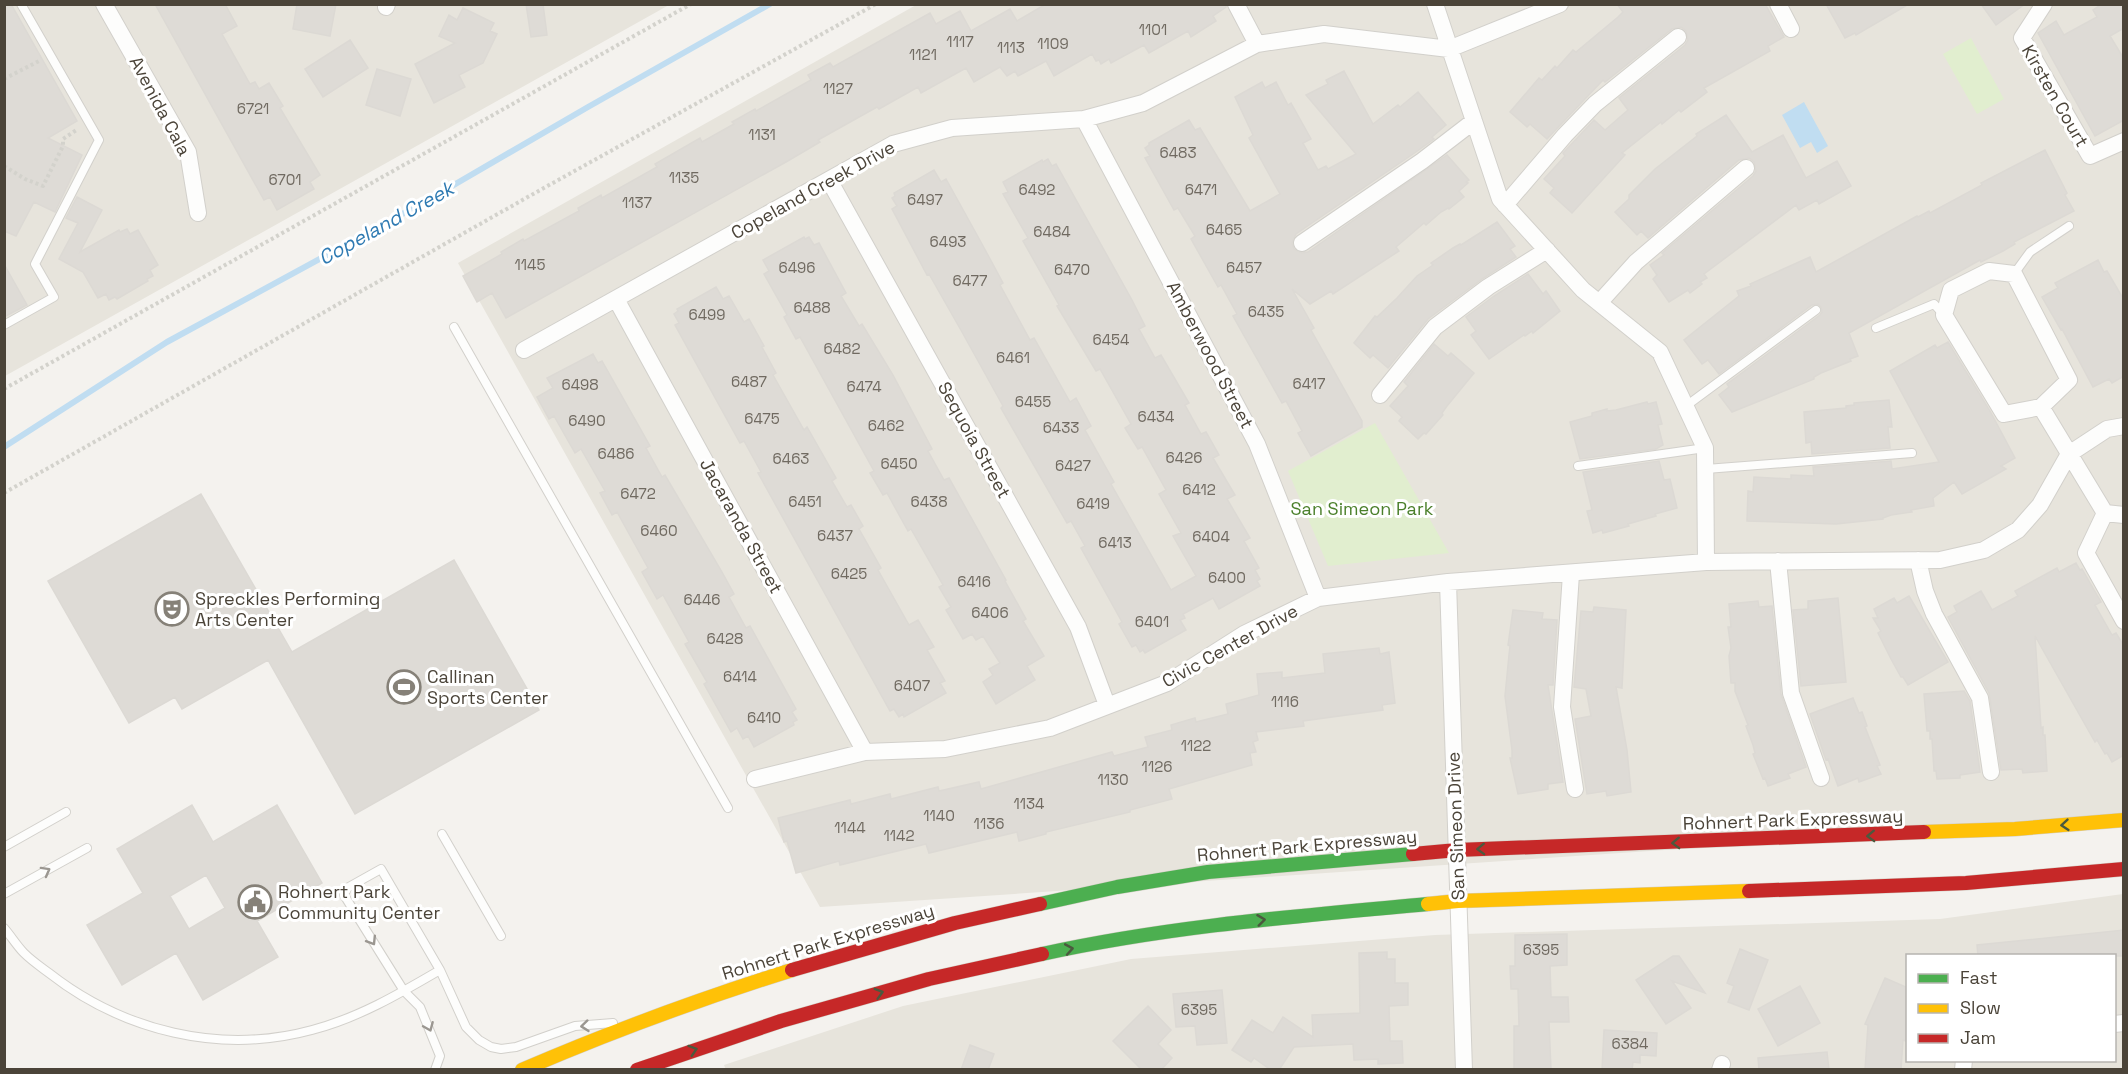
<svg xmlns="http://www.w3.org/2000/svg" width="2128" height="1074" font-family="'Space Grotesk',sans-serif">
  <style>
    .residential { fill: #e7e4dc; fill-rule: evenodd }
    .green { fill: #e1eecf }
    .water { fill: #c0ddf1 }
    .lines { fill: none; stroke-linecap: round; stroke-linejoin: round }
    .stream { stroke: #c0ddf1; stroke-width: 6 }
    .building { fill: #dedbd6; stroke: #dcd9d4; stroke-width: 1.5; fill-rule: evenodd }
    .lane-casing { stroke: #d2d0cb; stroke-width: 10 }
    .street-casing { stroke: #d2d0cb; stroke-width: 18 }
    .fast-casing { stroke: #d3cfc5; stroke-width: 15 }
    .slow-casing { stroke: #d3cfc5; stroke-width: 15 }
    .jam-casing { stroke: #d3cfc5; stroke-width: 15 }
    .path { stroke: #d3d2cc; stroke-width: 4; stroke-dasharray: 3 3; stroke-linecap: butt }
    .lane { stroke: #fdfdfc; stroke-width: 8 }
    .street { stroke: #fdfdfc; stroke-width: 16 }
    .fast { stroke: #4caf50; stroke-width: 14 }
    .slow { stroke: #ffc107; stroke-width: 14 }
    .jam { stroke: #c62828; stroke-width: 14 }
    .oneway { stroke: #4b593e }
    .oneway2 { stroke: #9b9791 }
    .labels { text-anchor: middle; stroke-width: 6; stroke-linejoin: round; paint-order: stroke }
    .number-label { font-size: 15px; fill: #706a61 }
    .street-label { font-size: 18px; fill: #4b4439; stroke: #fff }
    .park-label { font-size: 18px; fill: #4a7f2a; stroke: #fff }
    .poi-label { font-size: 18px; fill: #4b4439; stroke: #fff; text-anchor: start }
    .water-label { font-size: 20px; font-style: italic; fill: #2e7ab2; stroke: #fff }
  </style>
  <rect width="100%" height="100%" fill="#f4f2ee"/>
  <path class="residential" d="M5,5H669L5,376Z
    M916,5H2123V817L1889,835L820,907L458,263Z
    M2123,894V1069L726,1070L724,1065L903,1006L1131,959L1435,935L1940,919ZM1908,956H2114V1060H1908Z"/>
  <path class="green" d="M1971,38L2004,99L1977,114L1943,54Z
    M1375,423L1449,553L1328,566L1288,471Z"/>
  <path class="water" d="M1804,102L1828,146L1817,153L1811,142L1800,148L1782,115Z"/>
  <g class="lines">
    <path class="stream" d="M4,447L167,342L428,200L588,107L770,4"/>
  </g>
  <path class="building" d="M4,4H11L77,121L48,138L82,155L55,212L34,202L16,236L4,231Z
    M155,4H225L237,26L222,34L250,84L255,82L259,89L269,83L283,106L280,108L320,175L310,182L314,189L277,210L270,197L264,200Z
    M297,4H336L330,36L293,29Z
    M526,4H543L547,35L531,37Z
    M1046,4H1226V7L1213,16L1216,21L1191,37L1188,31L1149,53L1144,45L1111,63L1109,59L1101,64L1099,60L1096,61L1092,54L1054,76L1046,61L1018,76L1015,71L1007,76L1000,67L974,82L966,68L921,93L918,87L879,109L877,107L818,140L820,142L786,162L506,318L492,293L477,302L463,276L502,254L501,252L523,239L524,241L579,211L578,208L601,195L602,198L657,167L655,164L700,138L702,142L734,124L732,122L755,109L756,111L811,80L808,75L830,63L833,67L930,13L936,24L960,11L971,31L1010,9L1017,21Z
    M1617,4H1765L1784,37L1768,46L1770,51L1704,88L1707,92L1681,112L1679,110L1662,124L1661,122L1622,153L1625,155L1572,213L1550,193L1554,188L1544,179L1565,156L1563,153L1594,120L1605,130L1628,110L1619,98L1685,45L1688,40L1686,31L1681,27L1672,29L1605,82L1603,80L1547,139L1530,124L1527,127L1510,112L1539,78L1542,80L1555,66L1557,68L1573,50L1576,52L1618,17L1623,12Z
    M1826,4H1909L1856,35L1855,33L1845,38Z
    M1981,4H2025L1996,25Z
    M2102,4H2124V28L2110,36L2124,59V120L2095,136L2038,33L2056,21L2064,35L2097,17L2093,10Z
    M463,8L494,23L490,31L497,34L483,63L459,75L465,87L434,103L415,64L455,43L439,36L449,15L457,20Z
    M350,40L368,68L323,97L305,69Z
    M377,69L411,79L400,116L366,105Z
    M1344,71L1373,124L1398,105L1400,107L1418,92L1446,125L1432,137L1434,139L1416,152L1296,234L1292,243L1294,249L1302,253L1308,252L1447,155L1469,180L1466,182L1468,183L1459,191L1464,197L1449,209L1448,208L1441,212L1426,225L1424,223L1396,247L1399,251L1333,294L1331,291L1310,304L1292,289L1314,328L1311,330L1362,421V427L1311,456L1298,433L1302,431L1286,401L1282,403L1233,316L1237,314L1221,285L1218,287L1191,239L1195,236L1178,208L1174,210L1145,158L1150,156L1145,148L1149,145V143L1189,120L1195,130L1200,128L1250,211L1280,194L1249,138L1253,135L1235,97L1262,82L1265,88L1276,82L1288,105L1291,103L1311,139L1303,143L1318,170L1326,166L1328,169L1356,154L1306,95L1328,84L1326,80Z
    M1726,115L1752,152L1783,135L1806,178L1837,161L1851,186L1819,204L1817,200L1799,210L1796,205L1704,274L1707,278L1700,282L1702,284L1690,293L1688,290L1669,302L1653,279L1657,275L1650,265L1664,255L1662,253L1753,176L1756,171L1754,162L1749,158L1739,160L1648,238L1641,231L1637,235L1615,212L1629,199V195L1655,169L1697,136L1696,134Z
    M2045,150L2067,193L2065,195L2074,211L2014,242L2015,244L2003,251L1981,262L1980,260L1849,333L1858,356L1850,359L1851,361L1821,373L1814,377V379L1732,412L1719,395L1729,387L1727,384L1820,315L1822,312L1821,307L1818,304L1812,305L1719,374L1708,360L1702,364L1684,340L1739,296L1737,291L1751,286L1750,284L1810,257L1816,272L1917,216L1918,217L1929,211L1930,213L1982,185L1981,183Z
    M1048,159L1052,166L1056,164L1132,300L1145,326L1139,329L1155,358L1161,355L1189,403L1185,405L1201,434L1206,432L1219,455L1213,458L1235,495L1227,499L1250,538L1244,541L1259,568L1255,570L1260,579L1257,581L1260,586L1219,609L1213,598L1183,614L1185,618L1180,620L1186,630L1145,653L1143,650L1140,652L1136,645L1132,647L1119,624L1122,622L1081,548L1085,546L1071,521L1067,523L1001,408L1003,406L962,332L929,274L927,275L892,209L897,206L892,198L895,196L894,193L934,170L941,182L946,179L982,244L1003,283L1000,285L1030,340L1034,338L1070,402L1076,398L1091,426L1085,430L1114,482L1111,484L1171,590L1196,576L1173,536L1181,533L1159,494L1166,490L1142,447L1138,449L1125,428L1131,424L1100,369L1096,371L1057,306L1059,305L1023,241L1028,238L1003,194L1008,192L1003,182L1042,160L1043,162Z
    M77,197L102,210L80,252L119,230L120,232L127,229L130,234L138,230L158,265L150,270L153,276L147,279L148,281L117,299L115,297L109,300L106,294L98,298L83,272L59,259L78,223L66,218Z
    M1497,222L1515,246L1510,249L1516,257L1482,279L1428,319L1388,368L1373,355L1370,358L1354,343L1375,316L1377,317L1397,298L1417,276L1433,265L1431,263L1453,248L1460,244L1461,245Z
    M804,237L805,239L809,237L814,245L819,243L846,293L841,296L859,326L862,324L893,375L932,449L928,451L944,480L949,478L1006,580L1005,581L1026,619L1023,621L1044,656L1027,666L1035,680L996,704L983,682L993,675L989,669L1000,663L983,636L976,640L972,634L963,639L946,610L951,607L939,587L943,585L911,529L908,531L887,493L883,495L870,473L874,471L800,337L796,339L784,317L787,315L764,274L769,271L763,260Z
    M2098,260L2104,272L2107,271L2124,300V376L2112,383L2109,379L2093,387L2062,329L2061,330L2042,297L2058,288L2055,283Z
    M4,264L27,305L4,317Z
    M1528,274L1543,294L1546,291L1560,311L1533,333L1532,331L1525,336L1524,335L1489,359L1471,335L1476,331L1466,317L1494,296Z
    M716,287L723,299L729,296L744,322L749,319L764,346L762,347L776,373L773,375L804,430L807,427L836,478L832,481L847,507L851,505L863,526L859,529L881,568L878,570L909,625L918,620L934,647L927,650L945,681L940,683L946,693L904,717L903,714L899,717L894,709L890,711L758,473L761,472L744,441L740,443L675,325L679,323L674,314L678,311L677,309Z
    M1948,342L1990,411L2015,458L2001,466L2006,469L1962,494L1954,482L1933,498L1934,506L1911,510L1912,512L1891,515L1883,518V519L1836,524L1747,521L1748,491L1753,492L1754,477L1791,479V475L1814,476L1813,467L1891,461L1892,469L1939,462L1890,371L1935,345L1937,348Z
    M1434,344L1448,356L1451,353L1474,373L1447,406L1442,413L1443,415L1426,434L1424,433L1418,439L1399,421L1402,417L1390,406L1408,386L1404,382Z
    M593,354L598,363L602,361L650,446L646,448L662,477L665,475L722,572L734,594L729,597L746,628L750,626L796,709L792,712L797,720L793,722L794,725L754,747L748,736L743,739L737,728L731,732L704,684L707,682L685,644L689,642L663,595L657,599L642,572L648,568L617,512L612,515L600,493L605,491L581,449L575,453L554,416L549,419L537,397L553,388L547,378Z
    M1889,400L1892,427H1888L1890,448L1812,454L1811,442L1806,443L1804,412L1846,408V406L1854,405V403Z
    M1647,402L1648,404L1656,402L1662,424L1658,425L1663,445L1656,449L1580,459L1570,422L1592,416V413L1607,409V411L1616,410Z
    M1659,461L1664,480L1670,479L1677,508L1655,514L1656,516L1628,524L1629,526L1603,533L1602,530L1593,533L1587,511L1592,510L1583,472Z
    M201,494L292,652L454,560L539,710L355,814L268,660L182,709L175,697L129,723L48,581Z
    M2076,563L2080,570L2082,569L2101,602L2095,605L2112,635L2116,633L2124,646V755L2112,762L2107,753L2105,754L2097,740L2095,742L2035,636L2041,728L2043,727V735H2045L2047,771L2023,773L2022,769L2001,770L1989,693L1948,617L1957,612L1954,606L1981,591L1992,610L2018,596L2015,591L2057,568L2059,572Z
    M1909,596L1948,662L1908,685L1903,677H1901L1891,659L1878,633L1881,631L1873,618H1878L1874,609L1894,598L1897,603Z
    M1838,598L1846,682L1801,686L1793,610L1808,609V601Z
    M1758,601L1759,607L1772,606L1781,694L1806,767L1788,774L1790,778L1768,786L1765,778L1763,779L1753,754L1755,753L1753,745L1746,726L1748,725L1735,691V683H1731L1729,656L1731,648L1728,627H1731L1729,604Z
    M1594,607L1626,610L1622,688L1616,687L1627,750L1631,792L1607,796L1606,791L1587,794L1575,719L1591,716L1586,689L1574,687L1581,611L1593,612Z
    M1513,610L1543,613L1542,619L1557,620L1553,685H1548L1563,782L1548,784V789L1518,794L1510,758H1512V750L1505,696L1509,655L1510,646L1508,645Z
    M1379,648L1380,654L1389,652L1395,703L1382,705L1383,710L1303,721L1304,726L1256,732L1258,740L1253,742L1256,752L1250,753L1252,765L1169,789L1172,799L1130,810V812L1046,832V834L1019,841L1017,832L929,853L926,844L840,865L839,861L796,873L787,841L784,842L778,818L850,800L851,804L890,794L891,799L938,787L939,791L979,782L981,789L1112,752L1114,756L1148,747L1145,737L1172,730L1171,725L1195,718L1196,722L1228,714L1226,704L1259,695L1257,674L1282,672V678L1325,673L1323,654Z
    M1964,691L1970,701L1980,772L1960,775V778L1937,779L1936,771H1934L1932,739H1930V731H1927L1924,694Z
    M1853,698L1859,713L1862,712L1867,726L1865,727L1880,765L1877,766L1881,774L1859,782L1858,778L1838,786L1828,759L1826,760L1810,714Z
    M192,805L213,842L277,805L322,883L257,921L278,957L203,1000L176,953L122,985L87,925L143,893L117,849ZM206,875L225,908L189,929L170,896Z
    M2124,930V956H1978L1977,945Z
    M1567,934V965L1550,966L1551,997H1568L1569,1022H1549L1551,1070H1514V1026H1519L1518,989H1511L1510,966H1515V935Z
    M1740,949L1768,960L1749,1010L1728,1002L1734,986L1727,983Z
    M1387,952V959H1395V983H1408V1005L1389,1006L1390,1041H1402L1403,1063L1378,1064V1059L1354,1060L1353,1044L1294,1047L1279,1070H1271L1254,1058L1251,1062L1232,1050L1252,1020L1273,1033L1283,1017L1313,1037L1312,1015L1360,1013L1359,953Z
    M1673,956H1679L1705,993L1672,981L1691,1008L1666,1024L1636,980Z
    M1885,978L1908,988V1042L1903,1040L1901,1070H1865L1868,1025L1865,1024Z
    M1800,986L1820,1023L1778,1046L1758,1009Z
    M1222,990L1227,1043L1197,1045L1195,1026L1176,1027L1173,994Z
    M1148,1006L1171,1030L1158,1044L1172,1058L1161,1070H1142L1113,1041Z
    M1604,1030L1657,1033L1656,1056L1640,1055V1063L1633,1062L1632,1070H1602Z
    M970,1045L994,1054L988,1070H961Z
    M1827,1052L1829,1070H1759L1758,1058Z"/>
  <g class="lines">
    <g class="lane-casing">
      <path id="lane" d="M2014,274L2030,252L2069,226
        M4,325L54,297L35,264L99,140L21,4
        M454,327L728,808
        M1876,328L1934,304L1944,315
        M1686,406L1816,310
        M1578,466L1705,448
        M1706,469L1912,453
        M442,834L501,936
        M4,847L66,812
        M4,894L87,848
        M4,928C11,936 17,946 24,953C32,961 41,967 49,973C123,1031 220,1055 312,1030C358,1018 399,994 440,970
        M435,1070L440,1056L420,1007L404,991L344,895L347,888L381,869L440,970L466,1027L479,1040L491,1047L501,1049L516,1047L575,1026L613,1023"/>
    </g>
    <g class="street-casing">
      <path id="street" d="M104,4L188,152L198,213
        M1236,4L1257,44
        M1435,4L1500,199L1583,290L1660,352L1705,448L1706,562
        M1778,4L1791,29
        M2044,4L2022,38L2090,156L2124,141
        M386,7L387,4
        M1084,119L1257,444L1318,598
        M829,180L1078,627L1107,705
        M1505,205L1565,135L1595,104L1678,37
        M1302,243L1422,161L1474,121
        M616,299L865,752
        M1599,303L1636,262L1746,168
        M524,350L893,144L952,128L1084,119L1143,103L1257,44L1324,34L1449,49L1560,4
        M1380,395L1435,327L1488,287L1547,250
        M2041,407L2069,380L2014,274L1989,271L1951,290L1944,315L2004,414L2041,407L2105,513
        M2105,513L2086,553L2124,621
        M2105,513L2124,515
        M1918,560L1925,591L1934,614L1980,698L1991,772
        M1778,561L1791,693L1821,778
        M1571,574L1562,707L1575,789
        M1448,582L1464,1070
        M755,779L865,752L945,749L1050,728L1167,683L1244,634L1318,598L1448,582L1706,562L1940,560L1984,550L2018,530L2040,505L2069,454L2107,429L2124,426
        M2114,1024L2124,1023
        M1720,1070L1722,1064
        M1963,1070L1964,1060"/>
    </g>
    <g class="fast-casing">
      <path id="fast" d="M1040,904L1117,887L1208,872L1413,854
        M1042,954C1169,926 1299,916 1428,904"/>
    </g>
    <g class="slow-casing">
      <path id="slow" d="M1924,832L2015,829L2124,820
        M1428,904L1458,901L1749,891
        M522,1070C610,1032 700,999 792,970"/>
    </g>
    <g class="jam-casing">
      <path id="jam" d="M1413,854L1457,850L1924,832
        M1749,891L1966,883L2124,869
        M792,970L955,923L1040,904
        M637,1070L781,1021L929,979L1042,954"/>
    </g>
    <path class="path" d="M4,79L39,61
      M4,166L25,179L43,186L63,146V139L78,129
      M4,389L691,4
      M4,493L542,189L876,4"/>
    <use href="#lane" class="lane"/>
    <use href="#street" class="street"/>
    <use href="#fast" class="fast"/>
    <use href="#slow" class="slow"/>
    <use href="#jam" class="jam"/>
  </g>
  <defs><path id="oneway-chevron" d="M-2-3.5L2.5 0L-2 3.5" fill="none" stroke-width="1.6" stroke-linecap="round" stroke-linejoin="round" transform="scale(1.5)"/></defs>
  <g class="oneway">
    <use href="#oneway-chevron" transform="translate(2065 825) rotate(175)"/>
    <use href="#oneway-chevron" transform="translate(1871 836) rotate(178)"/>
    <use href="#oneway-chevron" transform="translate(1676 843) rotate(178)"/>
    <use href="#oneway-chevron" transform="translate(1481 849) rotate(178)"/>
    <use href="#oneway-chevron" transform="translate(1261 920) rotate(-7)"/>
    <use href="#oneway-chevron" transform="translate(1069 949) rotate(-10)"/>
    <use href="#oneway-chevron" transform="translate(879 993) rotate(-16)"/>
    <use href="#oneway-chevron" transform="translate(693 1050) rotate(-18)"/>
  </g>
  <g class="oneway2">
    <use href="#oneway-chevron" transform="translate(46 871) rotate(-29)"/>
    <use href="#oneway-chevron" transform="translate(372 941) rotate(58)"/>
    <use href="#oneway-chevron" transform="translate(585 1026) rotate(174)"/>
    <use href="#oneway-chevron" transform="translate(429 1027) rotate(67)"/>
  </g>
  <defs>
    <g id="theatre-ring" transform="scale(1.725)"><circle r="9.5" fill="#fff" stroke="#868178" stroke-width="1.5"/><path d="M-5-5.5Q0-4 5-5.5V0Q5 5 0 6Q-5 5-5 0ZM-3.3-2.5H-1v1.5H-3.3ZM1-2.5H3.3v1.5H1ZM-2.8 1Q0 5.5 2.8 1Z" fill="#868178"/></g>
    <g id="stadium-ring" transform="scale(1.725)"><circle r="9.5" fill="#fff" stroke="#868178" stroke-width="1.5"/><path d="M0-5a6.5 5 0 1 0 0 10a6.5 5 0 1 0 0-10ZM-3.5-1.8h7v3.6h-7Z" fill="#868178"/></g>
    <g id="civic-ring" transform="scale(1.725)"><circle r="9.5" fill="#fff" stroke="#868178" stroke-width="1.5"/><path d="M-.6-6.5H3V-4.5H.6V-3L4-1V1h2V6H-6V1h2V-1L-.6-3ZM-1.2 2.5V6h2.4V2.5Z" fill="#868178"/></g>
  </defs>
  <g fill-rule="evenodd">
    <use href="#theatre-ring" x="172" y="609"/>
    <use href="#stadium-ring" x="404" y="687"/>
    <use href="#civic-ring" x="255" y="902"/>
  </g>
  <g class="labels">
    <g class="number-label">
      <text x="1153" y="35">1101</text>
      <text x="960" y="47">1117</text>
      <text x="1053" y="49">1109</text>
      <text x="1011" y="53">1113</text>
      <text x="923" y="60">1121</text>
      <text x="838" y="94">1127</text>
      <text x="253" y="114">6721</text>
      <text x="762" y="140">1131</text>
      <text x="1178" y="158">6483</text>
      <text x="684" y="183">1135</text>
      <text x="285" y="185">6701</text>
      <text x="1037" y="195">6492</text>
      <text x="1201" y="195">6471</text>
      <text x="925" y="205">6497</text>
      <text x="637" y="208">1137</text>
      <text x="1224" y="235">6465</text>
      <text x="1052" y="237">6484</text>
      <text x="948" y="247">6493</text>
      <text x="530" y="270">1145</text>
      <text x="797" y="273">6496</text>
      <text x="1244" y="273">6457</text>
      <text x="1072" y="275">6470</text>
      <text x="970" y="286">6477</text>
      <text x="812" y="313">6488</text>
      <text x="1266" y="317">6435</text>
      <text x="707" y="320">6499</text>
      <text x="1111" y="345">6454</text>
      <text x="842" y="354">6482</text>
      <text x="1013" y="363">6461</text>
      <text x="749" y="387">6487</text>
      <text x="1309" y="389">6417</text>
      <text x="580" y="390">6498</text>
      <text x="864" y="392">6474</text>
      <text x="1033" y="407">6455</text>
      <text x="1156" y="422">6434</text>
      <text x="762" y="424">6475</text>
      <text x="587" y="426">6490</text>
      <text x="886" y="431">6462</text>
      <text x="1061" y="433">6433</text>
      <text x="616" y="459">6486</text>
      <text x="1184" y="463">6426</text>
      <text x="791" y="464">6463</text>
      <text x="899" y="469">6450</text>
      <text x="1073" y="471">6427</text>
      <text x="1199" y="495">6412</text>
      <text x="638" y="499">6472</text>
      <text x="805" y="507">6451</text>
      <text x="929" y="507">6438</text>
      <text x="1093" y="509">6419</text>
      <text x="659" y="536">6460</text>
      <text x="835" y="541">6437</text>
      <text x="1211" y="542">6404</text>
      <text x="1115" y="548">6413</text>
      <text x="849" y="579">6425</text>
      <text x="1227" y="583">6400</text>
      <text x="974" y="587">6416</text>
      <text x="702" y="605">6446</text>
      <text x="990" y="618">6406</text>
      <text x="1152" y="627">6401</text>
      <text x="725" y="644">6428</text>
      <text x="740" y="682">6414</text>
      <text x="912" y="691">6407</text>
      <text x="1285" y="707">1116</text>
      <text x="764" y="723">6410</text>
      <text x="1196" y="751">1122</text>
      <text x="1157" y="772">1126</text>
      <text x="1113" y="785">1130</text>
      <text x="1029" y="809">1134</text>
      <text x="939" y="821">1140</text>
      <text x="989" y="829">1136</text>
      <text x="850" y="833">1144</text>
      <text x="899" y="841">1142</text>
      <text x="1541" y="955">6395</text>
      <text x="1199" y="1015">6395</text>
      <text x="1630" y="1049">6384</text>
    </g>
    <g class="street-label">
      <text transform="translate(2055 96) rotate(60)" y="6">Kirsten Court</text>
      <text transform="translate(160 106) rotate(62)" y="6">Avenida Cala</text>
      <text transform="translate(813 190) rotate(-29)" y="6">Copeland Creek Drive</text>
      <text transform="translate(1210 355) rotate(62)" y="6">Amberwood Street</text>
      <text transform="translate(974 440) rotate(61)" y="6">Sequoia Street</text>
      <text transform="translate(741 526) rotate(61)" y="6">Jacaranda Street</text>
      <text transform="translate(1230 646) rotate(-29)" y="6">Civic Center Drive</text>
      <text transform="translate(1793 820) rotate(-2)" y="6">Rohnert Park Expressway</text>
      <text transform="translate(1456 826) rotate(-92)" y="6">San Simeon Drive</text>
      <text transform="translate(1307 846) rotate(-5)" y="6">Rohnert Park Expressway</text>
      <text transform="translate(828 942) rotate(-17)" y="6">Rohnert Park Expressway</text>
    </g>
    <g class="park-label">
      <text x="1362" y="515">San Simeon Park</text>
    </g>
    <g class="poi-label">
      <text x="195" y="605">Spreckles Performing<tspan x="195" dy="21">Arts Center</tspan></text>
      <text x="427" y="683">Callinan<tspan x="427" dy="21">Sports Center</tspan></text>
      <text x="278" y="898">Rohnert Park<tspan x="278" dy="21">Community Center</tspan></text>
    </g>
    <g class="water-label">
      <text transform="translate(386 223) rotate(-29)" y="7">Copeland Creek</text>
    </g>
  </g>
  <rect width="2128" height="1074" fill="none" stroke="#4b4439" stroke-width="12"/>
  <rect x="1906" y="954" width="210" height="108" fill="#ffffff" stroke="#b7b4b0" stroke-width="1.5"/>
  <rect x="1918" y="974" width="30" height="9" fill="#4caf50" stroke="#b7b4b0" stroke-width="1.5"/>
  <text x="1960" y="984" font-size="18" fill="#4b4439">Fast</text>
  <rect x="1918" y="1004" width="30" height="9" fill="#ffc107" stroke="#b7b4b0" stroke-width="1.5"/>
  <text x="1960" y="1014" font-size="18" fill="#4b4439">Slow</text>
  <rect x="1918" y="1034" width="30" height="9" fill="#c62828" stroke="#b7b4b0" stroke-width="1.5"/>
  <text x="1960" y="1044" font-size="18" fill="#4b4439">Jam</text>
</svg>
